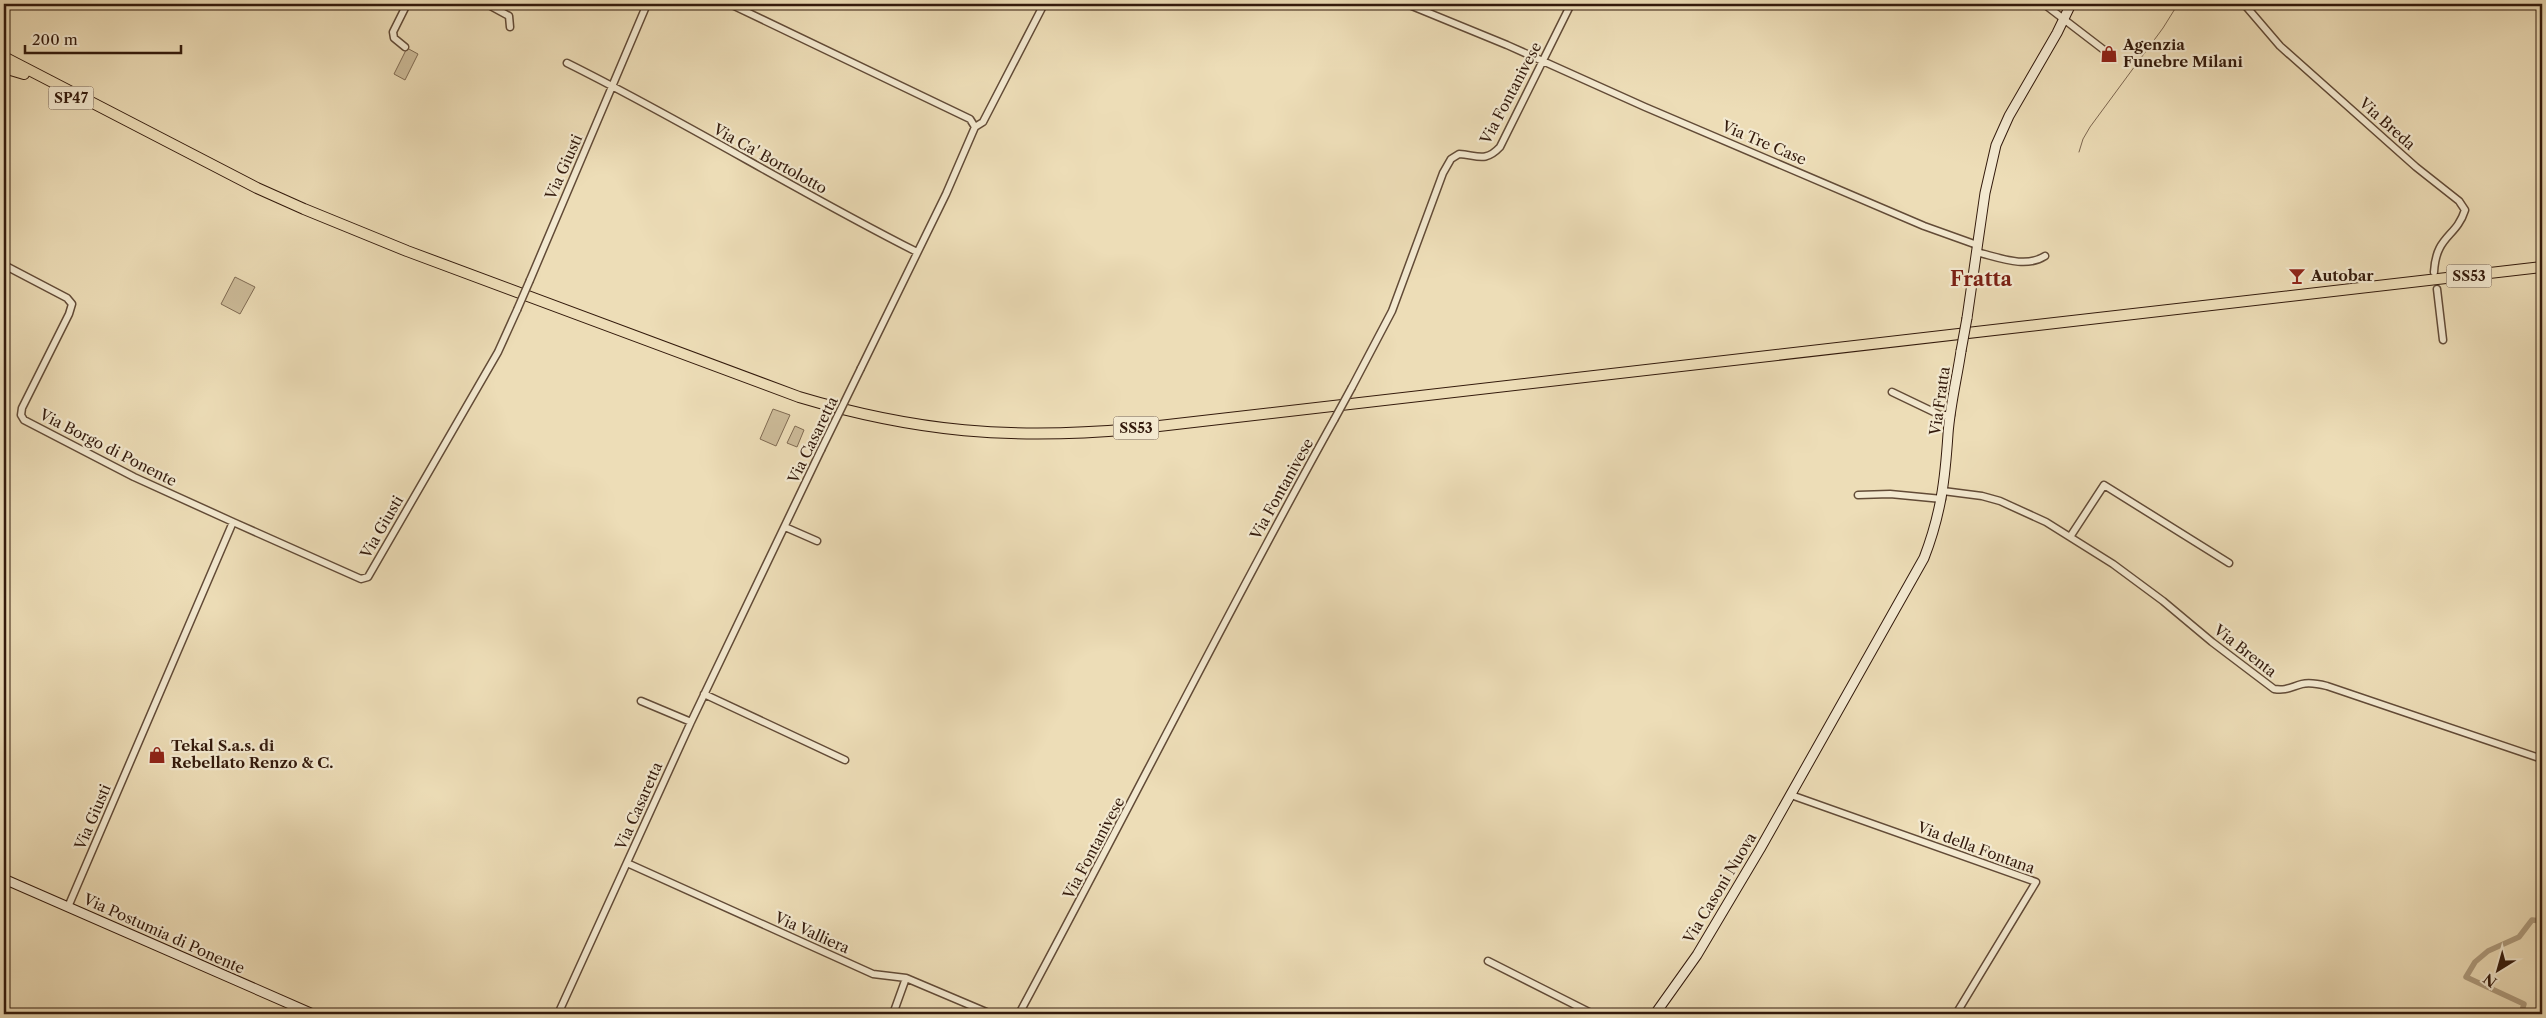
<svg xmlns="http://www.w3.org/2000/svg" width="2546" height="1018" font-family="'Libre Caslon Text',serif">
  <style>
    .green { fill: #cdbc9a; stroke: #806b53 }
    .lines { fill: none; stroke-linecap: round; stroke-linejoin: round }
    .stream { stroke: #7d6750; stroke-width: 1 }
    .canal { stroke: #ae9b7d; stroke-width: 5.5 }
    .minor-casing { stroke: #624b37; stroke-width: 9 }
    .secondary-casing { stroke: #331a0c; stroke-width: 11 }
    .trunk-casing { stroke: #331a0c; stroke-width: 12 }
    .minor { stroke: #f3e9d0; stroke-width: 6 }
    .secondary { stroke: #f3e9d0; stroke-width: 9 }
    .trunk { stroke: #edddb7; stroke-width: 10 }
    .minor-bridge-casing { stroke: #624b37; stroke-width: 9; stroke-linecap: butt }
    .secondary-bridge-casing { stroke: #331a0c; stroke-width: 11; stroke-linecap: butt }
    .minor-bridge { stroke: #f3e9d0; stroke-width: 6 }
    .secondary-bridge { stroke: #f3e9d0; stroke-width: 9 }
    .labels { text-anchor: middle; stroke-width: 4.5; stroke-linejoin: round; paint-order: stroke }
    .shield { fill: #f3e9d0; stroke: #6d5847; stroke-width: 1 }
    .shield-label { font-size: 14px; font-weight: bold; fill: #331a0c }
    .poi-label { font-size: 15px; font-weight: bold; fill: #331a0c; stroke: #f3e9d0; text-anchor: start }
    .street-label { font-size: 15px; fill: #331a0c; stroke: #f3e9d0 }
    .district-label { font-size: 20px; font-weight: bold; fill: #7a1f14; stroke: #f3e9d0 }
  </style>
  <rect width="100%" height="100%" fill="#edddb7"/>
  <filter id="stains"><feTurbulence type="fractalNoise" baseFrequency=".004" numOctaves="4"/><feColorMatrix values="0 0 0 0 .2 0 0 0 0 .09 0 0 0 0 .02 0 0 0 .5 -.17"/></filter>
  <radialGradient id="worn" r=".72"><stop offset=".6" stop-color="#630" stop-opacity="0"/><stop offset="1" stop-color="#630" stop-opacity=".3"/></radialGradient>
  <path class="green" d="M407,48L418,54L405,80L394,74Z
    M235,277L255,287L240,314L221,304Z
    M773,409L790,415L776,446L760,439Z
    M795,426L804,430L797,447L787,443Z"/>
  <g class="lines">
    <path class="stream" d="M2079,152L2083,139L2090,127L2163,28L2178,4"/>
    <path class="canal" d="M2521,1014L2524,1004L2466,977L2475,962L2488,951L2519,937L2532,920L2542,921"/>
    <g class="minor-casing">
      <path id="minor" d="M487,4L509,16L510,27
        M730,4L970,119L975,127L946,194L861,368
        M1407,4L1507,45L1645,107L1924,226L1977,245
        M2044,4L2104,50
        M2244,4L2280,46L2416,167L2459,201L2465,210C2456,238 2436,235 2434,272
        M405,47L394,38L393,32L407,4
        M567,63C686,122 798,192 917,252
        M975,127L983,122L1044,4
        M1976,252C1998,257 2025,269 2045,256
        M4,265L67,298L72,304L69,314L22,408L21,415L24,420L134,477L233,522
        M530,280L647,4
        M2437,289L2443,340
        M1352,387L1392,311L1443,173L1451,159L1459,154C1477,155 1485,163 1500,147L1571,4
        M1892,392L1940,415H1951
        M1943,491L1982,496L2000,501L2046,522L2113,564L2163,601L2212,642L2274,689C2286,691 2291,687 2302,684C2310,682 2319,684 2327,686L2542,759
        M1858,495L1890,494L1942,499
        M785,527L817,541
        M2070,537L2104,485L2229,563
        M704,694L845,760
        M641,701L691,722
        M1791,795L2036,882L1956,1014
        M627,863L873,974L906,978L991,1014
        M68,907L233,522L361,579L368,577L498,352L517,310
        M1488,961L1593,1014
        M558,1014L691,722L821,450
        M893,1014L906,978
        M1019,1014C1125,817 1225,616 1334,420"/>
    </g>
    <g class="secondary-casing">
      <path id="secondary" d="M1967,318L1985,193L1996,145L2009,116L2057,33L2071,4
        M4,879L313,1014
        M1655,1014L1697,955L1760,849L1924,558C1941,514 1945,480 1948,434C1950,406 1957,378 1961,351"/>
    </g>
    <g class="trunk-casing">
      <path id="trunk" d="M4,57L257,188L304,209L407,251L799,397C916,432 1011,440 1133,429L2542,267
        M4,68L24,74"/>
    </g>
    <use href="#minor" class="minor"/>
    <use href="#secondary" class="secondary"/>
    <use href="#trunk" class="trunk"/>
    <g class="minor-bridge-casing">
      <path id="minor-bridge" d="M517,310L530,280
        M1334,420L1352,387
        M821,450L861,368"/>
    </g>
    <g class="secondary-bridge-casing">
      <path id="secondary-bridge" d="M1961,351L1967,318"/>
    </g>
    <use href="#minor-bridge" class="minor-bridge"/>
    <use href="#secondary-bridge" class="secondary-bridge"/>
  </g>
  <defs>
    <g id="shop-bare" transform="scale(1.35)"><path d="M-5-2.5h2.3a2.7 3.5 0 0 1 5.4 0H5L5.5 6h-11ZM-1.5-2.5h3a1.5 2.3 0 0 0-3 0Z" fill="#8f2418" stroke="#f3e9d0" stroke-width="2.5" paint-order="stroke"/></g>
    <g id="bar-bare" transform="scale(1.35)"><path d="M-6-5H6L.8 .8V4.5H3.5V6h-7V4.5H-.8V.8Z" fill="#8f2418" stroke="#f3e9d0" stroke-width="2.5" paint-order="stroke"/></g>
  </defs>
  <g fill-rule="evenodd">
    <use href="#shop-bare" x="2109" y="54"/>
    <use href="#bar-bare" x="2297" y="276"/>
    <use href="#shop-bare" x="157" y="755"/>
  </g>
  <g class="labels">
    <g class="shield">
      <rect x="48.5" y="86.5" width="45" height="23" rx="4"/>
      <rect x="2446.5" y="264.5" width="45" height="23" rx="4"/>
      <rect x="1113.5" y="416.5" width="45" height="23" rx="4"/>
    </g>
    <g class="shield-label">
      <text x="71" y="103">SP47</text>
      <text x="2469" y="281">SS53</text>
      <text x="1136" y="433">SS53</text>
    </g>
    <g class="poi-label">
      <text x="2123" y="50">Agenzia<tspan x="2123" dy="17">Funebre Milani</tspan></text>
      <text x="2311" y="281">Autobar</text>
      <text x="171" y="751">Tekal S.a.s. di<tspan x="171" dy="17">Rebellato Renzo &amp; C.</tspan></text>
    </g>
    <g class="street-label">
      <text transform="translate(1511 93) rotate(-62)" y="5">Via Fontanivese</text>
      <text transform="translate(2387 124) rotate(42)" y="5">Via Breda</text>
      <text transform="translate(1764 143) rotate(23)" y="5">Via Tre Case</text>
      <text transform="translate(770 159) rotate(29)" y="5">Via Ca' Bortolotto</text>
      <text transform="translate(564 167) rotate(-66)" y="5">Via Giusti</text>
      <text transform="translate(1940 401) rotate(-82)" y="5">Via Fratta</text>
      <text transform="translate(813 440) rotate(-64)" y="5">Via Casaretta</text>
      <text transform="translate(108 448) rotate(27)" y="5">Via Borgo di Ponente</text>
      <text transform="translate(1282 489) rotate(-61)" y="5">Via Fontanivese</text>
      <text transform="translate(382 527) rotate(-60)" y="5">Via Giusti</text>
      <text transform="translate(2245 651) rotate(38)" y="5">Via Brenta</text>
      <text transform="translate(639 806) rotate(-66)" y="5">Via Casaretta</text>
      <text transform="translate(93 817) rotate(-67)" y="5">Via Giusti</text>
      <text transform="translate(1094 848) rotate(-62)" y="5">Via Fontanivese</text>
      <text transform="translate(1976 848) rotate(20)" y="5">Via della Fontana</text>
      <text transform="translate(1720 888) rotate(-59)" y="5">Via Casoni Nuova</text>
      <text transform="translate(812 933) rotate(24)" y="5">Via Valliera</text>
      <text transform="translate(164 934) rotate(24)" y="5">Via Postumia di Ponente</text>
    </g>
    <g class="district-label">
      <text x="1981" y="286">Fratta</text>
    </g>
  </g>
  <rect width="2546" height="1018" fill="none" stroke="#edddb7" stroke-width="20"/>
  <rect x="5" y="5" width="2536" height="1008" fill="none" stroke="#331a0c" stroke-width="2.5"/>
  <rect x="10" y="10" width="2526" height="998" fill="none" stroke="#331a0c"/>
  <g transform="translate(2498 970) rotate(217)" stroke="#f3e9d0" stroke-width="4" paint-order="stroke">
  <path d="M0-4L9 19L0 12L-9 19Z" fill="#331a0c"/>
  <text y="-8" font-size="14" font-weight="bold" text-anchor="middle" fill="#331a0c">N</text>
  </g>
  <path d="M25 45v8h156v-8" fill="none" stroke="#331a0c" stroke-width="2.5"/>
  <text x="32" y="45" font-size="15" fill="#331a0c" stroke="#f3e9d0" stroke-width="4" paint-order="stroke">200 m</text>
  <rect width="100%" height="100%" filter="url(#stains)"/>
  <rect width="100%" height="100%" fill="url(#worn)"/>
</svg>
